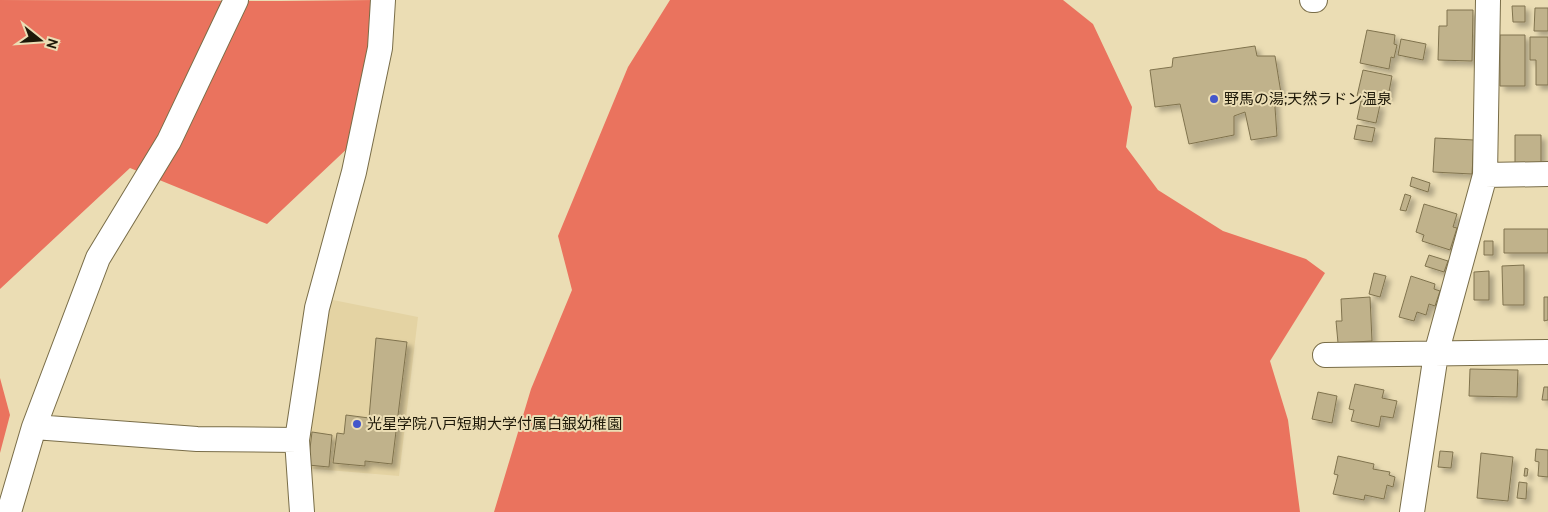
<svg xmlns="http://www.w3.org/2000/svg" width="1548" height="512" font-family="Cabin,'Noto Sans JP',sans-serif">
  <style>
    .built { fill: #e4d3a3 }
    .forest { fill: #ea735e }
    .building { fill: #c0b28b; stroke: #80734e; filter: url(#shadow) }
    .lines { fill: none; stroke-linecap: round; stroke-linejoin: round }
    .minor-casing { stroke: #796d48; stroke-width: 26 }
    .minor { stroke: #fff; stroke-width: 24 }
    .poi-dot { fill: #4457cb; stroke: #ebddb4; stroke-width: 2 }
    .labels { text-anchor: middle; stroke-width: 4; stroke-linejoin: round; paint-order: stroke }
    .poi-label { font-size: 15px; fill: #1d1808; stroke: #ebddb4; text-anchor: start }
  </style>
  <defs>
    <filter id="shadow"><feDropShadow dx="4.5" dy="4.5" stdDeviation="2.5" flood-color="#0004"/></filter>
  </defs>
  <rect width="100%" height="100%" fill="#ebddb4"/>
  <path class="built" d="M328,299L418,317L399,476L304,468Z"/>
  <path class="forest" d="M0,0L281,1L374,0L373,18L351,145L267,224L130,168L0,289Z
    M670,0H1063L1093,24L1132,107L1126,147L1158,190L1223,231L1306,259L1325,273L1270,361L1288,420L1300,512H494L531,389L572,290L558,236L628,67Z
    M0,378L10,415L0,453Z"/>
  <path class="building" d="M1512,6H1525V22H1513Z
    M1535,8H1548V31H1534Z
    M1447,10H1473L1472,61L1438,60L1439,26H1447Z
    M1367,30L1395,35L1394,44L1397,45L1394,58L1391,57L1389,69L1360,63Z
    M1500,35H1525V86H1500Z
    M1530,37H1548V85H1536V60H1530Z
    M1401,39L1426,44L1423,60L1398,55Z
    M1255,46L1257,56H1275L1281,93H1274L1277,136L1251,140L1245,112L1234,116V135L1189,144L1180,104L1155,107L1150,70L1172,67L1173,58Z
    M1363,70L1392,76L1388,97L1382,95L1381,100L1357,96Z
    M1361,101L1380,105L1376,123L1357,119Z
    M1357,125L1375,128L1372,142L1354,139Z
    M1515,135H1541V163H1515Z
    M1435,138L1474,140L1472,174L1433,172Z
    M1412,177L1430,183L1428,192L1410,186Z
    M1405,194L1411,196L1406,211L1400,210Z
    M1424,204L1457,214L1453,227L1457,228L1450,250L1422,241L1424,235L1416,232Z
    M1504,229H1548V253H1504Z
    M1484,241H1493V255H1484Z
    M1429,255L1448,261L1444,272L1425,266Z
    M1524,265V305H1503L1502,266Z
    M1489,271V300H1474V272Z
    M1374,273L1386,276L1380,297L1369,294Z
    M1411,276L1435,284L1434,289L1440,291L1435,306L1429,304L1426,315L1417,312L1414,321L1399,317Z
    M1370,297L1372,341L1338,343L1336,321H1342L1341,299Z
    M1544,297H1548V320L1544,321Z
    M376,338L407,342L392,464L365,461V466L333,463L337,433L344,434L346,415L369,418Z
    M1470,369L1518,370L1517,397L1469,396Z
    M1355,384L1384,390L1382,398L1397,401L1393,418L1381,416L1379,427L1351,421L1354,410L1349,409Z
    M1544,387H1548V400H1542Z
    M1318,392L1337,396L1332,423L1312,419Z
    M312,432L332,435L329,467L308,465Z
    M1536,449L1548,450V477L1538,476L1539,462L1535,461Z
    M1440,451L1453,452L1451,468L1438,467Z
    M1481,453L1513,457L1508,501L1477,498Z
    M1338,456L1374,464L1373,469L1390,472L1389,475L1395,477L1393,487L1387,485L1384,499L1365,495L1364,500L1333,494L1338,475L1334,474Z
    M1525,468L1528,469L1527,476H1524Z
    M1519,482L1527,483L1526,499L1517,498Z"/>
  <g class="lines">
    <g class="minor-casing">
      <path id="minor" d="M1312,0H1315
        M1485,175L1548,174
        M1325,355L1548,352
        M34,427L197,439L297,440
        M9,512L34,427L98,258L169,141L236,0
        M302,512L297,440L317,308L354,172L380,48L383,0
        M1412,512L1436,354L1485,175L1488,0"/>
    </g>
    <use href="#minor" class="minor"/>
  </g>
  <g class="poi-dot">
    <circle cx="1214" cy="99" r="5"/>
    <circle cx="357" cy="424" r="5"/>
  </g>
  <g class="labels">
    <g class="poi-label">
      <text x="1224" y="104">野馬の湯;天然ラドン温泉</text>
      <text x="367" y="429">光星学院八戸短期大学付属白銀幼稚園</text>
    </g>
  </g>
  <g transform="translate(40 40) rotate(107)" stroke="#ebddb4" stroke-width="4" paint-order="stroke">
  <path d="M0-4L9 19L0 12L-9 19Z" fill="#1d1808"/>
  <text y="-8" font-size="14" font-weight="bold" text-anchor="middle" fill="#1d1808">N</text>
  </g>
</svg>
